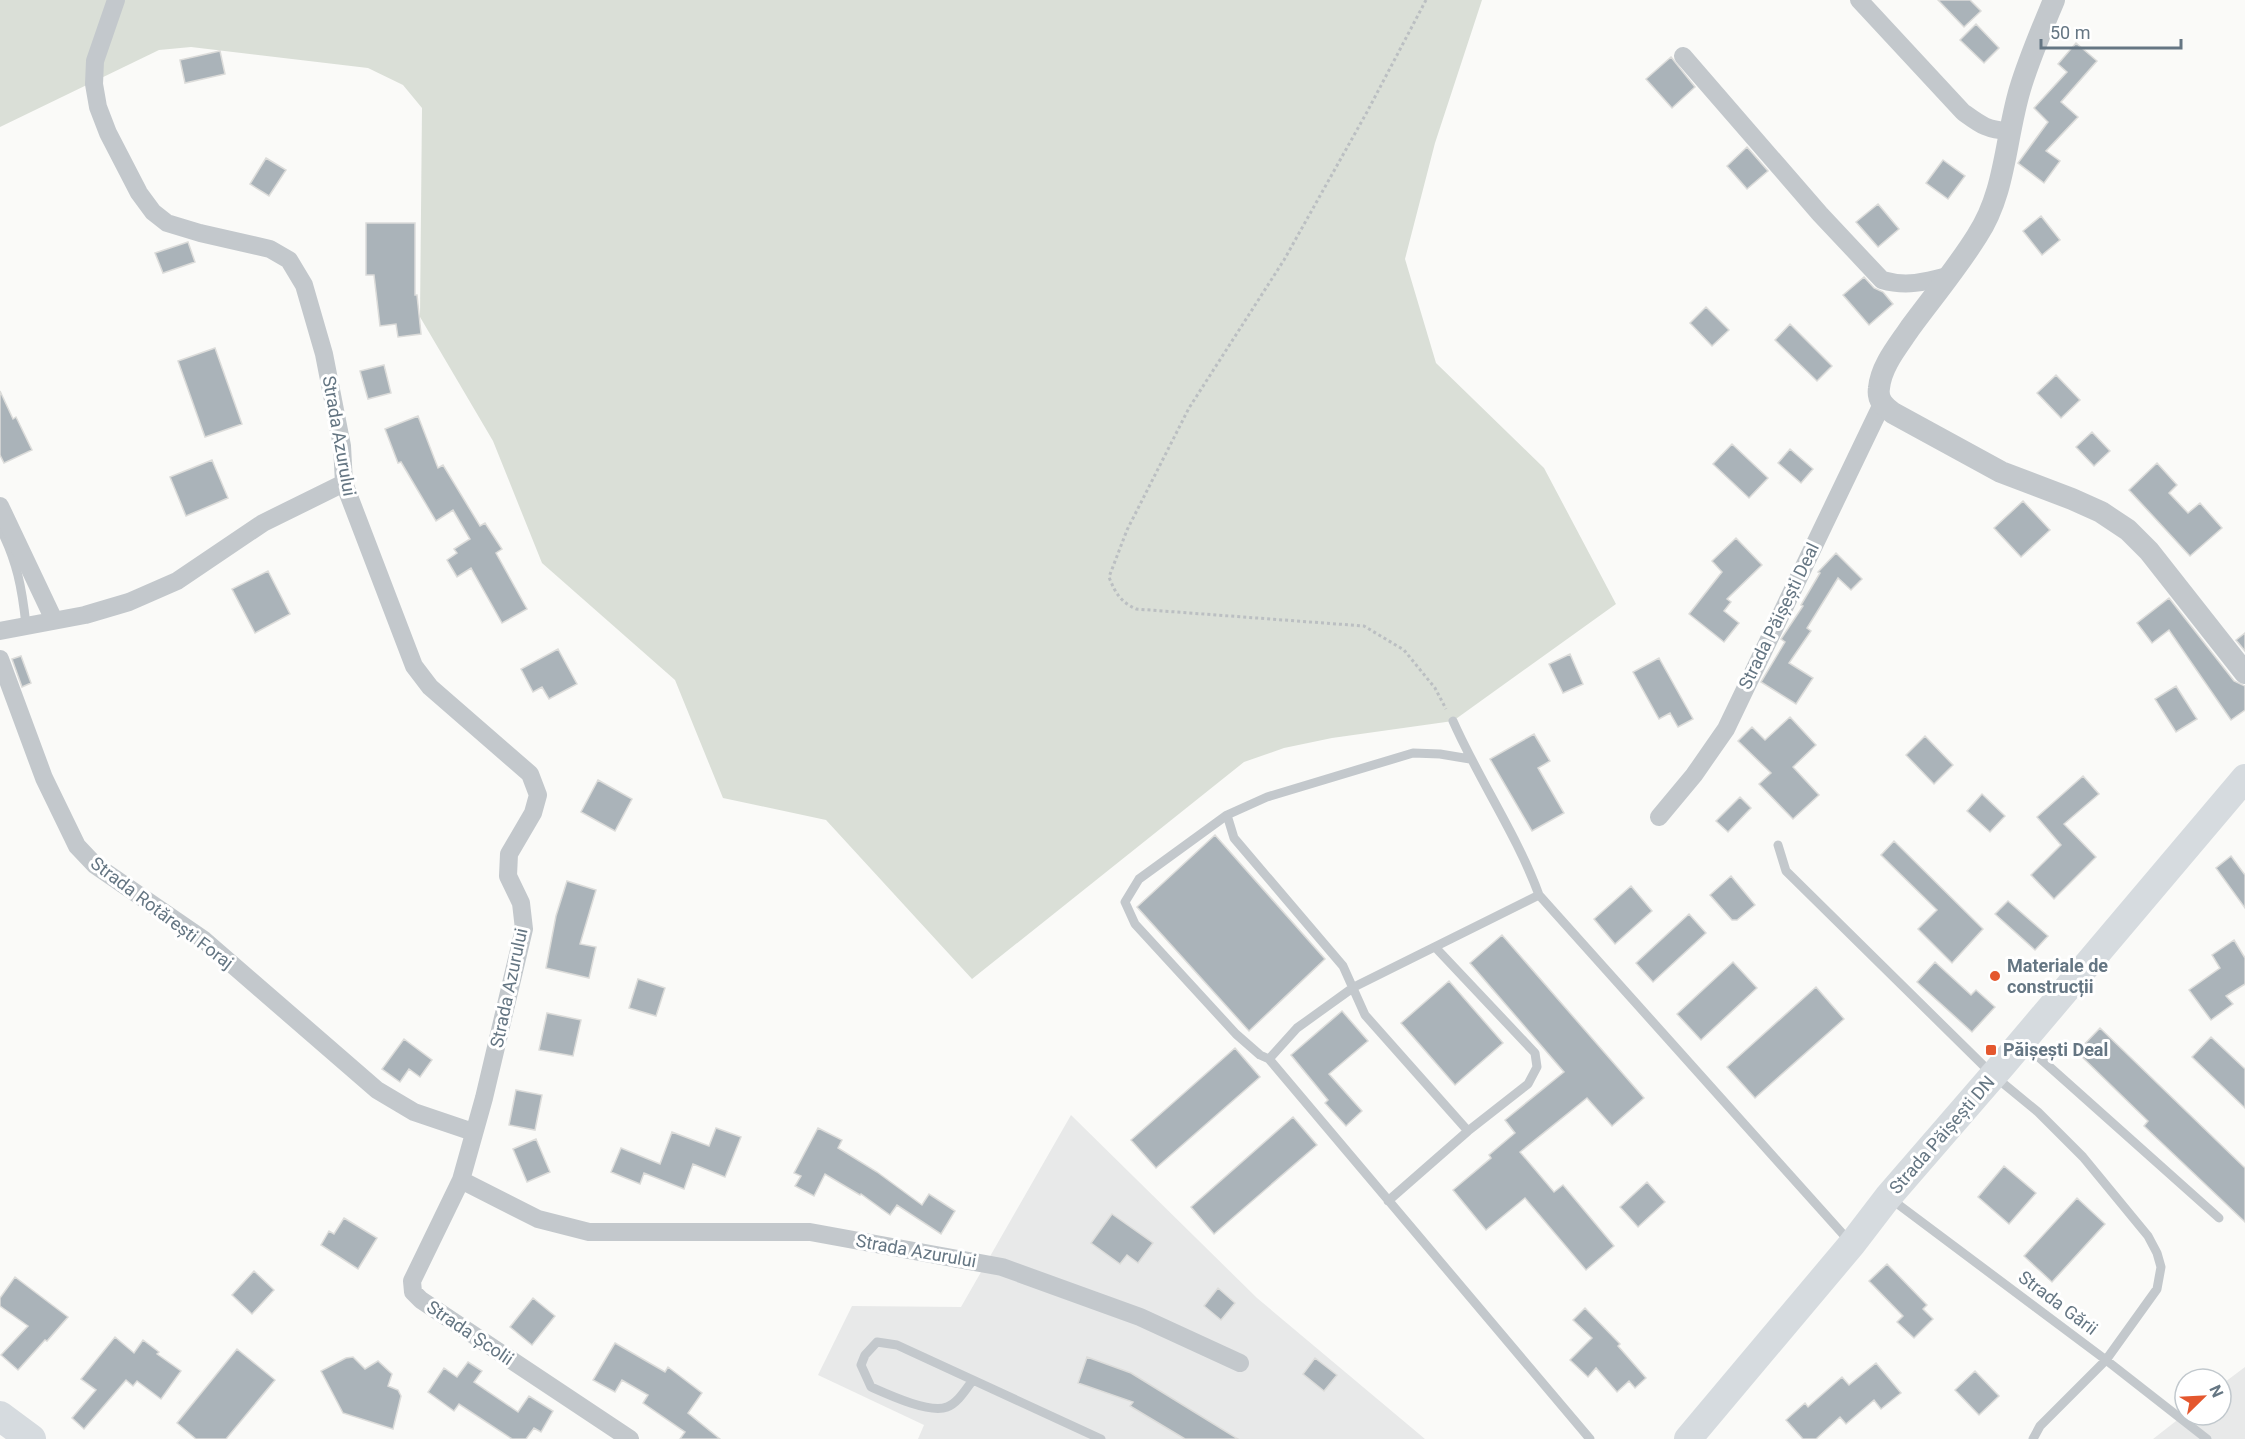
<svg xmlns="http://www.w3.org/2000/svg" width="2245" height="1439" font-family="Roboto,sans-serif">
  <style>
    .built { fill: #e8e9e9 }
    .green { fill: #dadfd7 }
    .building { fill: #aab3b9; stroke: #dcdcda; stroke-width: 1.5 }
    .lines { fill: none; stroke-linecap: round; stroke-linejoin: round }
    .path { stroke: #bbbfc2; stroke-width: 3; stroke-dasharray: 3 3; stroke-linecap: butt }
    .service { stroke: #c3c8cc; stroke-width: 9 }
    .minor { stroke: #c3c8cc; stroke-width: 18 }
    .tertiary { stroke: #c3c8cc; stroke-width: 22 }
    .primary { stroke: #d6dbdf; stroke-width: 28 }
    .trunk { stroke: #d6dbdf; stroke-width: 30 }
    .poi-dot { fill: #e4572e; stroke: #fff; stroke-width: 2 }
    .labels { text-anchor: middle; stroke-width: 6; stroke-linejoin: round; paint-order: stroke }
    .street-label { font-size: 18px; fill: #657683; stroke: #fff }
    .poi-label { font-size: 18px; font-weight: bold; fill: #657683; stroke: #fff; text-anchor: start }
  </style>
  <rect width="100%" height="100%" fill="#fafaf8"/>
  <path class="built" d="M1071,1115L1257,1298L1425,1439H918L924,1425L818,1375L852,1306L961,1307Z
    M2245,1367V1439H2153L2185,1414L2221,1415V1385Z"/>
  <path class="green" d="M0,0H1482L1435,143L1405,259L1436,363L1544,468L1616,604L1453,721L1332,738L1284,748L1244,762L972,979L826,820L723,798L675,680L542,563L493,441L420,317L422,108L403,85L368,68L191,47L159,50L0,127Z"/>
  <path class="building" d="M1938,0H1970L1981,11L1964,27Z
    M1976,24L1999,48L1984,63L1960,40Z
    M2076,43L2097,61L2061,102L2078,117L2046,151L2060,161L2044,183L2018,163L2048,122L2034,108L2067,72L2058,64Z
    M220,51L225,74L185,83L180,60Z
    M1671,57L1695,87L1672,108L1646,79Z
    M1747,147L1768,171L1747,189L1727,166Z
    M266,158L286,170L269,196L250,184Z
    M1943,160L1965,176L1948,199L1926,183Z
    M1878,204L1899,229L1878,247L1856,222Z
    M2041,216L2060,240L2042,255L2023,231Z
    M366,223H415V295H417L421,334L398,337L396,324L380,326L374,275H366Z
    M188,242L195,262L163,273L155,253Z
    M1864,277L1874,288L1883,292L1893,304L1869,325L1843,295Z
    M1706,307L1729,330L1712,346L1690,323Z
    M1790,324L1832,366L1817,381L1775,340Z
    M215,348L242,424L205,437L178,361Z
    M384,365L391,393L368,399L360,371Z
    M2056,375L2080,400L2061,418L2037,393Z
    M0,391L13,419L16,417L32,450L4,463L0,455Z
    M418,416L438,468L443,465L480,526L485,523L502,549L496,553L527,609L502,623L471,568L457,577L447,560L457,553L454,549L470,539L453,510L436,521L401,462L398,463L385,429Z
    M2092,432L2110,451L2094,466L2076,447Z
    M1732,444L1768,478L1749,498L1713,464Z
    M1790,449L1813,469L1801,483L1778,463Z
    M212,460L228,498L186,516L170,477Z
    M2157,463L2177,485L2169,493L2188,513L2200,503L2222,528L2190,556L2129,490Z
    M2023,501L2050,530L2021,557L1994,528Z
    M1736,538L1762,565L1727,599L1731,602L1724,611L1739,623L1724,642L1689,614L1722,572L1712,561Z
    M1836,553L1862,579L1851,590L1838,578L1807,628L1811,631L1789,663L1813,678L1796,704L1761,682L1785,642L1781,639L1803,606L1801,605L1820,573L1818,572Z
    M268,571L290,614L255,633L232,589Z
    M2169,598L2234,681L2245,686V710L2231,720L2169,630L2152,643L2137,623Z
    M2245,633V651L2236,640Z
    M558,649L577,684L549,699L542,687L533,692L521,669Z
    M1570,654L1583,684L1563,693L1549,664Z
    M21,656L31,683L22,687L12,659Z
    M1659,658L1693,719L1678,727L1670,713L1659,719L1633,672Z
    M2176,686L2197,719L2176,732L2155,699Z
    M1790,717L1816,745L1793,767L1819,795L1793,819L1759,784L1771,773L1738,741L1752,727L1765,740Z
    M1534,734L1550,761L1538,768L1564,813L1532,831L1490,759Z
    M1925,736L1953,765L1934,784L1906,755Z
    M2083,776L2099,794L2064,824L2096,857L2054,899L2031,875L2061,845L2037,817Z
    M598,780L632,799L615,831L581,812Z
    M1982,794L2005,816L1990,832L1967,811Z
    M1740,797L1751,808L1728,832L1716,821Z
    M1215,835L1325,959L1249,1031L1137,907Z
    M1894,841L1983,929L1952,963L1918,929L1937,910L1881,855Z
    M2231,856L2245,875V908L2216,868Z
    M1731,876L1755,905L1737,920H1732L1710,895Z
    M567,881L596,890L580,944L596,947L589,978L546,968L556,916Z
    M1631,886L1652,911L1615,944L1594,919Z
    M2008,901L2048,936L2035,950L1995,914Z
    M1689,914L1706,933L1653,982L1636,963Z
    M1502,935L1644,1098L1612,1126L1587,1098L1520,1152L1554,1192L1563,1185L1614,1246L1586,1270L1525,1198L1486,1230L1453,1190L1491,1158L1489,1155L1515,1133L1505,1120L1564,1072L1470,963Z
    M2234,940L2245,958V984L2226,996L2233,1004L2211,1020L2189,990L2220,968L2212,955Z
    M1733,962L1757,988L1701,1040L1677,1014Z
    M1935,962L1971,995L1976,990L1995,1007L1972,1032L1917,982Z
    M638,979L665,988L656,1016L629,1008Z
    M1449,981L1503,1043L1455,1085L1401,1023Z
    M1816,987L1844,1019L1755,1098L1727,1067Z
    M1342,1011L1368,1041L1329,1074L1362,1111L1346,1126L1325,1103L1328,1100L1291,1055Z
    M547,1013L581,1020L573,1056L539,1050Z
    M2100,1028L2245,1168V1222L2144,1126L2148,1121L2077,1052Z
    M2211,1037L2245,1069V1108L2192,1057Z
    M404,1039L432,1060L420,1077L409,1069L400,1082L382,1069Z
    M1235,1048L1260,1077L1156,1168L1131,1140Z
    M516,1090L542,1095L535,1130L509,1125Z
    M1293,1117L1317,1145L1214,1234L1191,1207Z
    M716,1128L741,1137L725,1177L693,1164L684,1189L644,1173L640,1184L611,1172L621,1148L660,1164L672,1132L709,1146Z
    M818,1128L842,1140L838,1148L877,1172L922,1205L929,1194L955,1211L941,1234L897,1205L890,1215L861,1194L860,1195L825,1174L814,1196L795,1186L801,1176L794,1173Z
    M536,1139L550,1172L527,1182L513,1149Z
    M2004,1166L2036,1193L2009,1224L1978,1197Z
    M1647,1182L1665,1202L1638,1227L1620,1207Z
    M2077,1198L2105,1224L2052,1282L2024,1256Z
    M1112,1214L1153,1243L1138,1263L1127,1255L1120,1264L1091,1243Z
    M344,1218L377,1238L358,1269L321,1245L329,1231L334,1234Z
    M1887,1264L1927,1305L1923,1309L1933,1319L1914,1338L1897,1322L1903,1316L1869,1281Z
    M254,1271L274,1290L252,1314L232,1295Z
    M15,1277L68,1317L47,1341L45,1340L18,1370L1,1355L28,1326L0,1306V1298Z
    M1218,1288L1235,1303L1221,1320L1204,1306Z
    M533,1298L555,1316L532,1345L510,1327Z
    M1585,1308L1620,1344L1618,1346L1646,1378L1635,1388L1629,1381L1617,1392L1596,1368L1588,1377L1570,1360L1592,1338L1573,1320Z
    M115,1337L134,1353L143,1340L159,1352L157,1354L181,1371L161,1399L137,1381L133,1386L126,1380L84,1429L72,1418L96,1390L81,1379Z
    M615,1343L665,1372L668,1367L702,1393L688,1413L720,1439H680L685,1432L643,1403L648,1395L622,1380L615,1392L593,1380Z
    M237,1349L275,1380L226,1439H196L177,1423Z
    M353,1357L365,1369L378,1361L392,1374L388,1386L398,1390L401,1396L393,1429L343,1413L321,1371L346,1358Z
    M1087,1357L1131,1373L1238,1439H1185L1130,1406L1133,1402L1078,1383Z
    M1315,1358L1337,1375L1324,1391L1303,1374Z
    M468,1362L482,1371L474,1382L518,1412L529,1396L553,1411L541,1432L534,1428L526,1439H512L459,1404L454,1411L428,1392L444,1368L457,1377Z
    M1876,1363L1901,1393L1881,1409L1874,1400L1846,1424L1840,1417L1816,1439H1803L1786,1420L1805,1403L1808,1407L1842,1377L1849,1385Z
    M1975,1371L1999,1396L1979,1415L1955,1390Z"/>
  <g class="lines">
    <path class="path" d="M1426,0L1367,112L1284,260L1189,408L1127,530L1109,577C1115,593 1121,602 1136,609L1364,626L1404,650L1435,688L1446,709"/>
    <path class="service" d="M0,528C17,561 22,588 26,625
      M1453,721C1479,780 1517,835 1539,895L1850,1242
      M1227,815L1234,838L1343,966L1365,1015L1468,1131
      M1778,845L1786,871L1993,1075L2038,1112L2083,1157L2148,1236L2157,1253L2161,1267L2157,1289L2106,1360L2040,1426L2033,1439
      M1539,895L1354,987L1297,1028L1269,1059L1590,1439
      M2024,1044L2219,1218
      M1269,1059L1260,1055L1236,1034L1135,924L1125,902L1139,879L1227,815L1267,797L1413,753L1440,754L1470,759
      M1891,1199L2106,1360L2207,1439
      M1388,1201L1468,1131L1528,1084L1537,1067L1535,1053L1435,947
      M973,1380C966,1389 958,1403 947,1407C930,1414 889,1395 871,1387L861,1365L865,1355L877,1342L897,1345L1101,1439"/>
    <path class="minor" d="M116,0L95,61L94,84L98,107L108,133L139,193L153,212L167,223L200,233L270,249L289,260L304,285L324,354L342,446L344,483L414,666L430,687L530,774L538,795L533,813L509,854L508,876L521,903L524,929L484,1098L461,1180L412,1281L413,1292L421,1300L630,1439
      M1859,0L1963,112C1981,125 1987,130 2009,131
      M1683,56L1820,214L1882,280C1906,287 1925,282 1948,276
      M0,506L54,620
      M0,631L85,615L129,602L177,581L263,523L344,483
      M0,659L44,778L77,846L95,865L204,940L377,1090L414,1112L473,1132
      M1659,817L1694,775L1726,729L1882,404
      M461,1180L538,1219L589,1232H810L1002,1267L1140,1317L1240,1363"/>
    <path class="tertiary" d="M2054,0C2042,29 2029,59 2020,89C2005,139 2006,192 1977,236C1957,268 1932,298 1910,328C1898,346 1881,366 1879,388C1877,400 1884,406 1893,413L2001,472L2072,499L2101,512L2128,530L2149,551L2245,673"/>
    <path class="primary" d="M1688,1439L1852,1244L1888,1197L2004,1063L2245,778"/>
    <path class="trunk" d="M0,1416L31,1439"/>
  </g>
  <g class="poi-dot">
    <circle cx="1995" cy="976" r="6"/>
    <rect x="1985" y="1044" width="12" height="12" rx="3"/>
  </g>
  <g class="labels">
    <g class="street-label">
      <text transform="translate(339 436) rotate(80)" y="6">Strada Azurului</text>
      <text transform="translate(1779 616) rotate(-64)" y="6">Strada Păișești Deal</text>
      <text transform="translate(162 913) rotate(37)" y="6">Strada Rotărești Foraj</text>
      <text transform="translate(509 988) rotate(-78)" y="6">Strada Azurului</text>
      <text transform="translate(1942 1135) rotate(-49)" y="6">Strada Păișești DN</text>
      <text transform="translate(916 1251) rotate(10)" y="6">Strada Azurului</text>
      <text transform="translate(2058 1303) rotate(37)" y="6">Strada Gării</text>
      <text transform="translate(470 1333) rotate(34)" y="6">Strada Școlii</text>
    </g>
    <g class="poi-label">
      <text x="2007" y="972">Materiale de<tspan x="2007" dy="21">construcții</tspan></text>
      <text x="2003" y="1056">Păișești Deal</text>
    </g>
  </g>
  <g transform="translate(2203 1397) rotate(66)"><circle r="28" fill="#ffffff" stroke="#c1c8cd" stroke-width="1.5"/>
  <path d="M0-4.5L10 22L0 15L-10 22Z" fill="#e4572e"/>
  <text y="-9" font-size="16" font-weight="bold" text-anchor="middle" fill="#657683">N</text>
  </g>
  <path d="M2041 39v9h140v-9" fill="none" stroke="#657683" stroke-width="3"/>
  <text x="2050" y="39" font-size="18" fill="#657683" stroke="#ffffff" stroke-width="4.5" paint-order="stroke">50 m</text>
</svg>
